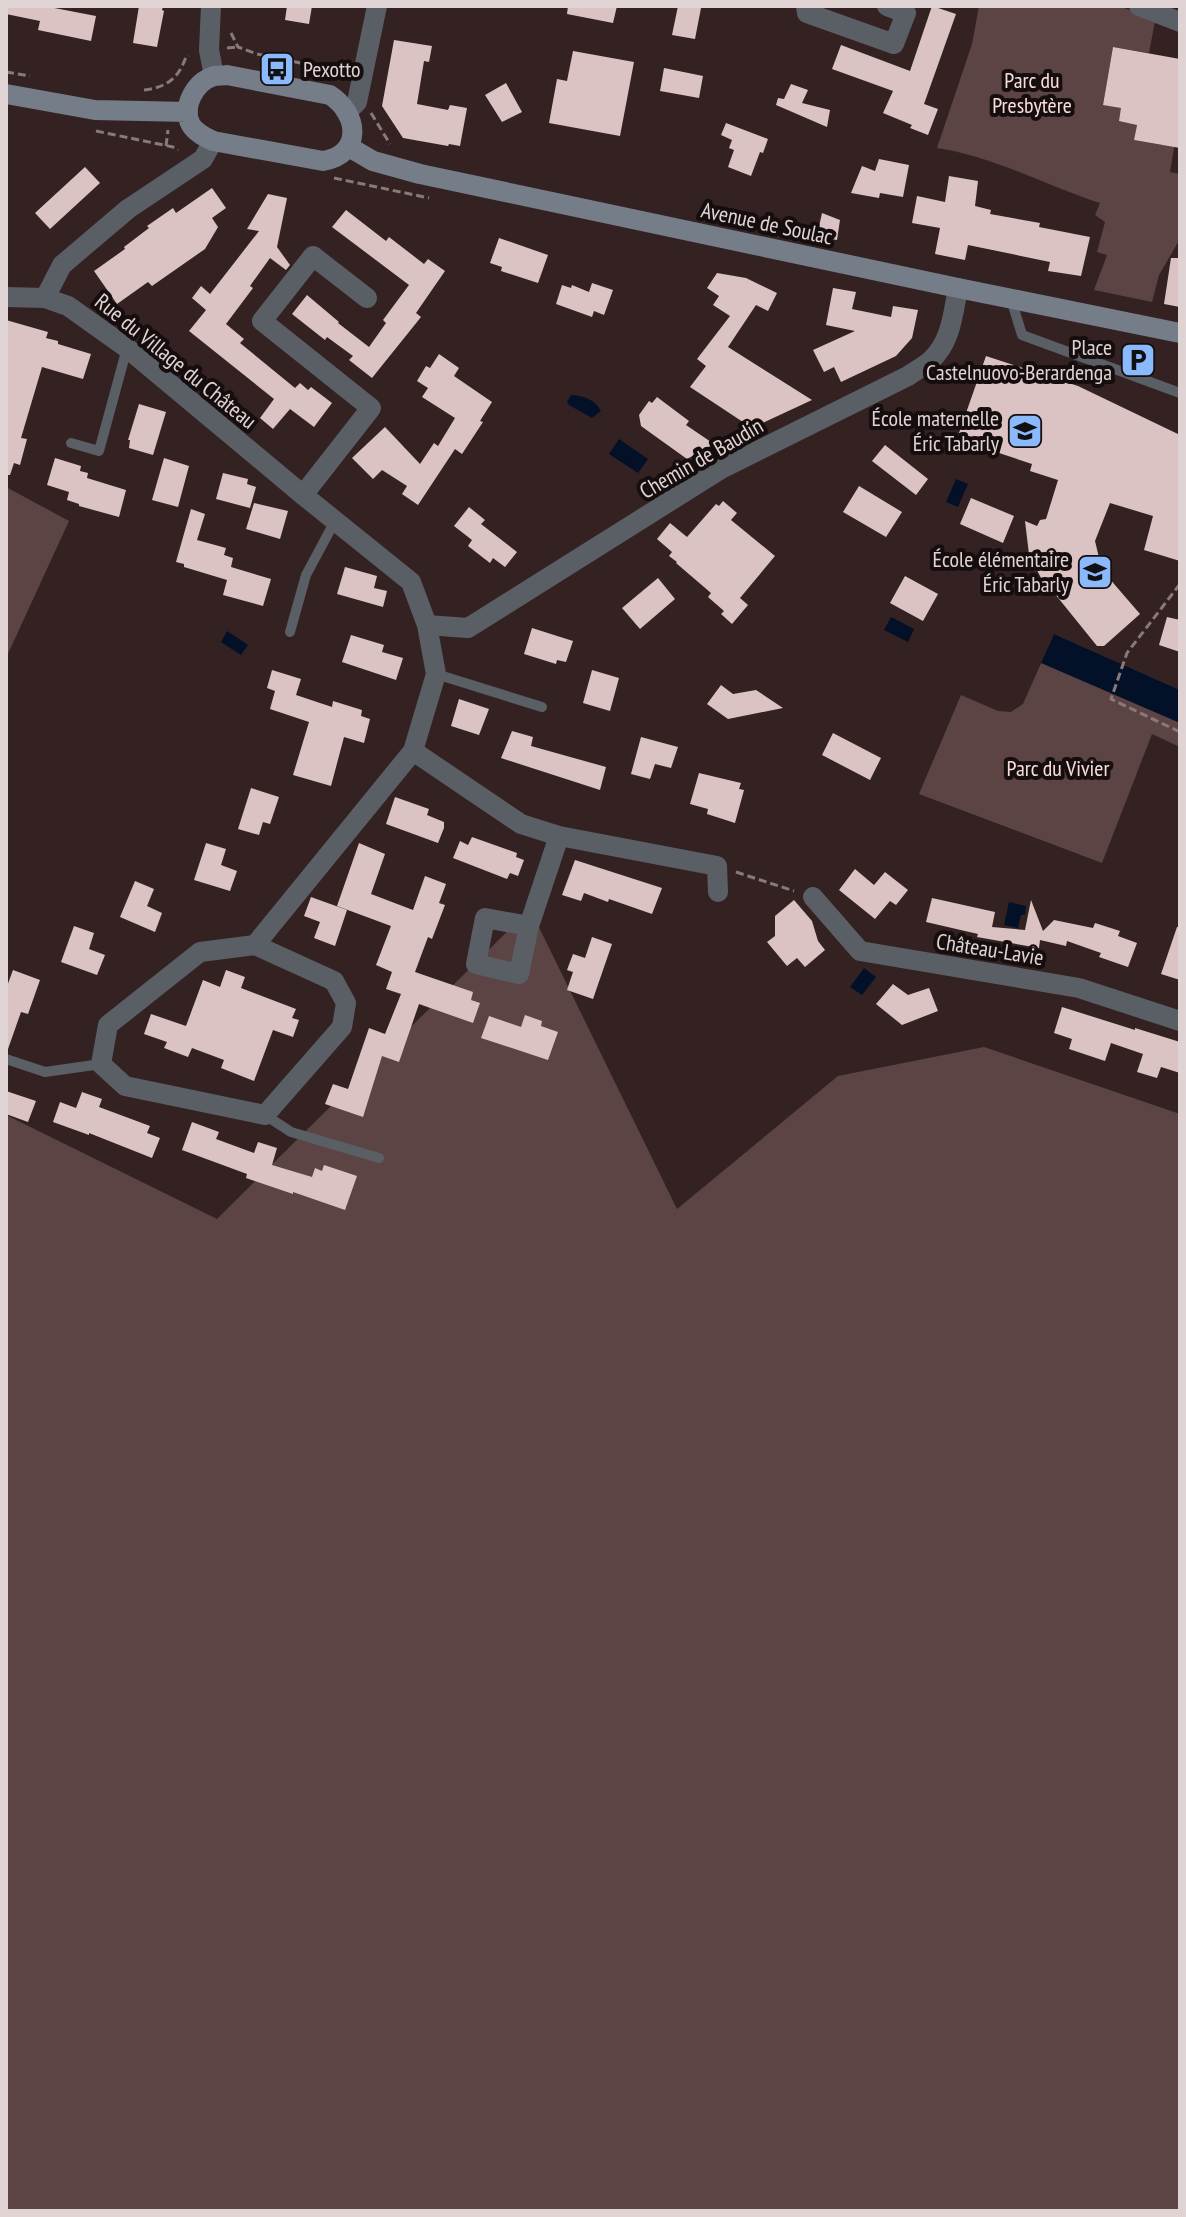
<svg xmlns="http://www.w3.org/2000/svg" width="1186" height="2217" font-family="'PT Sans Narrow',sans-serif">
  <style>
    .green { fill: #5c4444 }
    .water { fill: #021028 }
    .building { fill: #dcc3c3 }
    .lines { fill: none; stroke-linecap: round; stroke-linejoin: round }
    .path { stroke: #89797a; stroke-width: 3; stroke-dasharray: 8 4; stroke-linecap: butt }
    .service { stroke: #5a5f66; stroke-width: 10 }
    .minor { stroke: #5a5f66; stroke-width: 20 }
    .secondary { stroke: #757d88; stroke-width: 20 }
    .labels { text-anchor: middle; stroke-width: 8; stroke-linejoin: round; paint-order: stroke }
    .poi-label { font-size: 22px; fill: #e0d3d3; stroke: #160e0e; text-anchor: end }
    .park-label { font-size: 22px; fill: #fadcdc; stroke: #160e0e }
    .street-label { font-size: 22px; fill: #e0d3d3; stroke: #160e0e }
  </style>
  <rect width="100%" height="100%" fill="#342223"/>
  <path class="green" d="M979,6H1120L1155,21L1149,53L1113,47L1103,104L1121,108L1137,125L1134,140L1162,145L1168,142H1175L1170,172L1180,174V239L1159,275L1152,302L1094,290L1107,255L1097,252L1105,222L1095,215L1100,203C1045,185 995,157 937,148L972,44Z
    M6,487L69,521L6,658Z
    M1054,634L1180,690V747L1152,734L1102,863L919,794L961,695L998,711L1011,712L1023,704Z
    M530,909L677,1209L838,1076L984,1047L1180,1114V2211H6V1115L217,1219Z"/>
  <path class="water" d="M571,395C582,395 596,400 601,411L592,418L569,405L567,402Z
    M619,439L648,459L638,473L609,454Z
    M956,479L968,484L958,507L946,502Z
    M891,617L914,629L908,642L884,630Z
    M227,631L248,645L241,655L221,642Z
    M1054,634L1180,690V723L1041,663Z
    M1009,902L1026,906L1025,915H1021L1018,928L1004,925Z
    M864,968L876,977L862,995L850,987Z"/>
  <path class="building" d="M6,6H44L96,16L91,41L38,30L40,21L6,14Z
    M139,6H163L162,10L164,11L157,47L133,43Z
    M287,6H312L309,24L285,20Z
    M568,6H617L613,23L567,14Z
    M678,6L701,8L695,39L672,35Z
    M932,6L956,14L924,104L938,109L928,135L910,128L912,125L883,113L893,91L832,69L841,45L910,71Z
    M394,40L432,46L429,62L424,61L417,104L448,110L450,105L467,108L460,146L449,144L448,146L403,138L382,106Z
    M1113,47L1180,59V148L1134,140L1137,125L1119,121L1121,108L1103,105Z
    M573,51L634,62L620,136L549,123L557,79L567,81Z
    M664,68L703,76L699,98L660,91Z
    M506,83L522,112L502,122L485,95Z
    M791,84L808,90L802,103L830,110L827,127L776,105L778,98L784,99Z
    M726,123L768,139L763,153L760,152L751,176L728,167L734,150L729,148L732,140L721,135Z
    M879,159L909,165L903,197L880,193L879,198L851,193L862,166L875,171Z
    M85,167L100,183L50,229L35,213Z
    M949,176L978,181L975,206L991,210L990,214L1040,223L1039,227L1090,237L1081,276L1048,271L1050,262L968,245L965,260L935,254L940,228L912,223L917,196L945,202Z
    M212,188L226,208L212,218L218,227L205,249L152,286L148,282L117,304L94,271L125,249L124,247L149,228L147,226L173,208L176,213Z
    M268,194L287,198L277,247L290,265L286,270L270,258L250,286L253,288L226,324L244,339L240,343L295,388L300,383L308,390L311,387L332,403L314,427L290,409L273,429L260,418L274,399L189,331L206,310L192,298L201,286L210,294L259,231L247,229Z
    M346,210L386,241L389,237L424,264L428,259L445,271L416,313L421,317L372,378L349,360L353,356L327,337L325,340L292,314L307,295L339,322L338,323L369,347L386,323L383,320L409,285L332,227Z
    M822,213L840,220L837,240L817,236Z
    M499,238L548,255L538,283L501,271L502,267L490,263Z
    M1171,258H1180V307L1164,304Z
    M717,273L746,278L777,293L768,311L756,305L728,347L812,400L752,428L690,387L706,366L697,359L730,316L713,305L719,296L707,288Z
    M592,283L613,290L604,315L594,311L592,317L556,304L562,285L571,288L572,285L589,292Z
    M833,288L856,292L852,309L891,317L893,306L918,310L912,338L896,356L841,382L834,367L824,372L813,350L855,331L826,325Z
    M6,320L48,332L46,338L58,341V344L91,354L83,379L42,367L21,438L27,439L20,465L14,463L10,475H6Z
    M439,354L459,368L454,376L492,402L480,421L483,422L462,454L455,449L418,505L402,494L407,486L382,470L373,479L352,458L385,427L420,464L434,443L438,446L455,418L422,397L428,388L417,381L426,366L430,368Z
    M986,356L1078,386L1180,435V561L1144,550L1153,516L1110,503L1095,541L1102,570L1140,614L1104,646H1097L1055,594L1050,596L1037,570L1031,571L1025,521L1037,526L1040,520L1046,519L1058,480L1030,471L1032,464L996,452L999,445L959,433Z
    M657,397L689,421L686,425L714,444L687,459L641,426L639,415L649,401L652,403Z
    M139,404L166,412L153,455L129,448L130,440H128Z
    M885,445L928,479L916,495L872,461Z
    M55,458L81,466L80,471L88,473L87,478L126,490L119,517L79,506V504L67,500L69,492L47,485Z
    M164,458L189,466L178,507L152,500Z
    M223,473L248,479L247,484L256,487L250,508L216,499Z
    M859,486L902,512L886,537L843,512Z
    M971,498L1014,516L1003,543L960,524Z
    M723,501L737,513L731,520L775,556L740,598L748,605L732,624L721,614L724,611L708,597L711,593L676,563L677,562L669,556L672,552L657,539L670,523L687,537L716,504L719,506Z
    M254,503L288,511L280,539L246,529Z
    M469,507L485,520L481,524L517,552L505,567L493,558L490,563L468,546L472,540L454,526Z
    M191,509L205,514L197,540L226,548L224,555L233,558L231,567L271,579L263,606L223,595L227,580L184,567V564L176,562Z
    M345,567L377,576L374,588L387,591L383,607L337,594Z
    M905,576L938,594L923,621L890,603Z
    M658,578L675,599L640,629L622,608Z
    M1167,617L1180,620V652L1159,645Z
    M532,628L573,641L566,662L557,660L556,664L524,654Z
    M351,635L384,645L382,652L403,658L396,680L342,662Z
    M272,670L301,679L296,695L332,707L333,701L362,710L361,716L370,719L364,743L344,737L331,786L293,775L309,722L270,709L275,691L267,688Z
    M592,670L619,678L610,711L583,703Z
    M721,685L733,694L756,690L783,708L728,719L707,704Z
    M459,699L489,709L479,735L451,726Z
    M512,731L533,737L531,746L606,767L600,790L501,758Z
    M833,733L881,758L870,780L822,755Z
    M641,737L678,747L671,768L655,764L650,779L631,774Z
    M699,773L741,783L739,789L744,790L735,823L707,814L708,809L690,804Z
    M251,788L279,797L270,824L263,822L259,835L238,829Z
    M395,797L429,809L427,815L444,822V828L438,843L386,824Z
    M472,837L517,853L516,857L524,860L518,876L510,873L507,879L453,858L460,841L468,845Z
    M206,843L226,849L221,865L237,871L230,891L194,880Z
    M359,843L385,854L371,894L413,910L425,876L446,884L439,903L445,905L432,939L428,937L415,972L473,992L471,1000L480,1003L473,1023L419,1004L399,1062L382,1056L363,1117L325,1104L333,1084L348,1089L369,1028L385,1034L401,994L386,989L392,972L376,965L391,926L337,906Z
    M575,860L662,888L652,914L609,899L608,902L584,893L581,901L562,895Z
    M855,869L874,885L885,872L908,890L896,905L890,901L875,919L839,890Z
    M135,881L154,889L147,906L162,913L155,932L120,917Z
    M311,897L347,910L335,946L314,938L320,922L304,916Z
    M932,898L995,912L992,927L1025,930L1031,900L1043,931L1054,920L1093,928L1095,923L1120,931L1118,936L1137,943L1128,967L1099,957L1101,953L1067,941L1066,946L1040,940L1039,948L977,937L978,934L926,922Z
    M794,900L812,921L818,941L825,950L805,967L797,958L787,966L767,942L775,936V916Z
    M74,926L94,933L89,949L105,955L97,975L61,962Z
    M1177,927H1180V980L1161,974Z
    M592,937L612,944L593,999L567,990L573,972L567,970L573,954L585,958Z
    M13,970L40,980L28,1014L21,1012L8,1049L6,1048V989Z
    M226,970L245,977L241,988L296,1009L292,1018L299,1020L293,1037L273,1030L254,1081L221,1068L224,1060L192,1048L188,1057L164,1048L167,1042L144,1034L151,1014L186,1026L203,980L220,987Z
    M893,984L908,995L929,988L938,1011L902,1025L876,1004Z
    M1062,1007L1135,1030V1028L1180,1042V1073L1161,1067L1157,1078L1137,1072L1143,1054L1111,1043L1105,1061L1069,1049L1072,1039L1054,1033Z
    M525,1015L542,1021L541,1026L558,1032L548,1060L481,1038L489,1016L521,1027Z
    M6,1091L36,1101L28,1122L6,1114Z
    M82,1092L102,1099L99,1107L150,1126L147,1133L160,1138L152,1158L89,1133V1135L53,1122L60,1102L76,1108Z
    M192,1122L219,1132L216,1139L254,1153L258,1142L277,1148L272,1165L312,1177L315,1168L322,1171L324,1165L357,1176L345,1210L293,1192V1194L246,1178L247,1174L182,1150Z"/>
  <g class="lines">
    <path class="path" d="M231,33L238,47L257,54L344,72
      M227,48L238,47
      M6,72L30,76
      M144,90C167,87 178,79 186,57L189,56
      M371,113L390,144
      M96,131L173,147L178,150
      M166,146L168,130
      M334,178L429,198
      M1180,584L1127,653L1111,699L1180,732
      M736,872L794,891"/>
    <path class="service" d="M1011,299L1022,335L1180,393
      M71,443L99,451L127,348
      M290,632L306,575L335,521
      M436,674L542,707
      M6,1059L45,1072L101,1064
      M265,1115L291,1132L379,1158"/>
    <path class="minor" d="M211,6L209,50L214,76
      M806,6L807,13L894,44L906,13L887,6
      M1139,6L1180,22
      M348,111L357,102L377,6
      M6,297L45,298L68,306L127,348L303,495L411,582L427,625L436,674L413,751L255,945L200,952L108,1025L101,1064L125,1086L265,1115L342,1027L346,1003L334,981L255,945
      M45,298L62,265L128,209L203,159L213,141
      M303,495L371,408L262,321L313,256L367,298
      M427,625L468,628L721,469L908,376C915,371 923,367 930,361C951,343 953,314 958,288
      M413,751L521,824L559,836L717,866L718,892
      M813,897L860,951L1079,988L1180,1021
      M529,926L485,918L476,964L519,974L529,926L559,836"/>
    <path class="secondary" d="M227,75L330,95C359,114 363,154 323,161L213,141C205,137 196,133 191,125C181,107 195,82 214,76C218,75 223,76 227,75Z
      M6,94L95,110L188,112
      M349,147L373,161L420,174L958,288L1180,333"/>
  </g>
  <defs>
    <g id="bus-square" transform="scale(1.8)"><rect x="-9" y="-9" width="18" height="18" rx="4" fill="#8abafc" stroke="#160e0e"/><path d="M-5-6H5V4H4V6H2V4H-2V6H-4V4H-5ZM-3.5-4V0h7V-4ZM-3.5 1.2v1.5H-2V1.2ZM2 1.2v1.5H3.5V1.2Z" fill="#111"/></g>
    <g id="parking-square" transform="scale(1.8)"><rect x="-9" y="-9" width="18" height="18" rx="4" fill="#8abafc" stroke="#160e0e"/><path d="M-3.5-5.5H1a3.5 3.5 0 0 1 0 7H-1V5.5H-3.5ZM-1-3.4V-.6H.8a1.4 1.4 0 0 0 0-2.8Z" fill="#111"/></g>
    <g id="school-square" transform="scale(1.8)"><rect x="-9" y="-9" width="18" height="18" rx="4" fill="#8abafc" stroke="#160e0e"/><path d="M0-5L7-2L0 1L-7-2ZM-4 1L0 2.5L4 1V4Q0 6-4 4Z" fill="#111"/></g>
  </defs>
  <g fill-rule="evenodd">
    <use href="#bus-square" x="277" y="69"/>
    <use href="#parking-square" x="1138" y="360"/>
    <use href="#school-square" x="1025" y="431"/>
    <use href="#school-square" x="1095" y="572"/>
  </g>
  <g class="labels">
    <g class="poi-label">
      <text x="303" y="77" text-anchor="start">Pexotto</text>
      <text x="1112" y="355">Place<tspan x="1112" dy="25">Castelnuovo-Berardenga</tspan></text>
      <text x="999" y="426">École maternelle<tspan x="999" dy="25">Éric Tabarly</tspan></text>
      <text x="1069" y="567">École élémentaire<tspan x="1069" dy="25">Éric Tabarly</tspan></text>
    </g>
    <g class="park-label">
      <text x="1032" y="88">Parc du<tspan x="1032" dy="25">Presbytère</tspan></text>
      <text x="1058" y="776">Parc du Vivier</text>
    </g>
    <g class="street-label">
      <text transform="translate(767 223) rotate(12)" y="8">Avenue de Soulac</text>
      <text transform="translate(176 361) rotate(39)" y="8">Rue du Village du Château</text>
      <text transform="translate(701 458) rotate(-30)" y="8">Chemin de Baudin</text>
      <text transform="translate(990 949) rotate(9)" y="8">Château-Lavie</text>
    </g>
  </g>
  <rect width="1186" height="2217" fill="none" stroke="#e0d3d3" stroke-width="16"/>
</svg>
